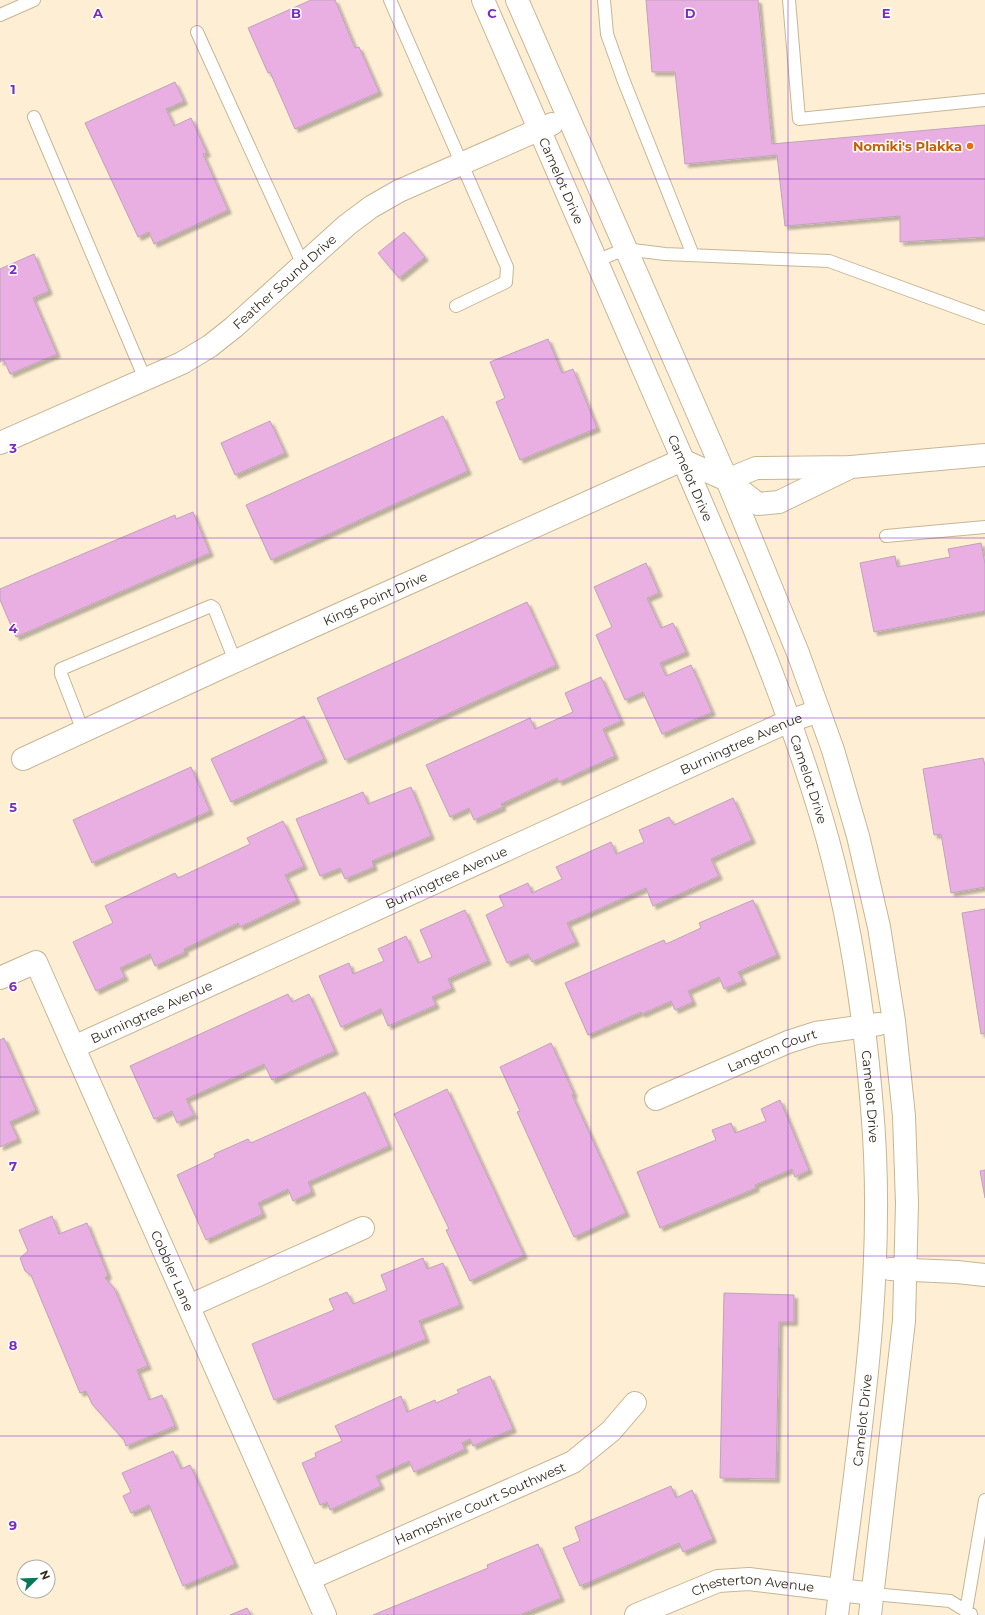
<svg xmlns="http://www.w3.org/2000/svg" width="985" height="1615" font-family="Montserrat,sans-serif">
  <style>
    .building { fill: #eaafe2; stroke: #bfa2bb; filter: url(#shadow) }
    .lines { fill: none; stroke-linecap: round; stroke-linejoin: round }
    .lane-casing { stroke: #c7b594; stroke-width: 14 }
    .street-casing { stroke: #c7b594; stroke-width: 24 }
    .lane { stroke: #fff; stroke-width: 12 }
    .street { stroke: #fff; stroke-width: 22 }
    .grid { fill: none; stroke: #7b2cbf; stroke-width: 1; stroke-opacity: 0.55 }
    .food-dot { fill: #e8710a; stroke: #fff; stroke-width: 1.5 }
    .labels { text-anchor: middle; stroke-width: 3; stroke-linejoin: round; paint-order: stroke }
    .food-label { font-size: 13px; font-weight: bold; fill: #c56008; stroke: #fff; text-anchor: end }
    .street-label { font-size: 13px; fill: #332b1e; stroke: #fff }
    .grid-label { font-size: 13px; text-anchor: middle; font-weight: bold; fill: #7b2cbf; stroke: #fff; stroke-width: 3; stroke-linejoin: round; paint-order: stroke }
  </style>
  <defs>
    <filter id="shadow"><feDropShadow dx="3.5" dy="3.5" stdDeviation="1" flood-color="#0004"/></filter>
  </defs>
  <rect width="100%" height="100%" fill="#feefd4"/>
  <path class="building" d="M311,0H335L355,48L359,47L379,92L295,129L270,72L268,73L248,28Z
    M646,0H758L772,144L985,125V237L900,242V216L785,226L777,155L685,164L675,72H652Z
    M175,82L184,101L166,109L174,126L191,118L207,153L203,154L228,210L154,244L149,232L138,237L85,123Z
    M404,232L425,257L399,278L378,253Z
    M34,254L49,291L33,298L57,354L10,374L4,360L0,362V269Z
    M548,339L562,373L573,369L597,428L520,460L496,402L505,398L490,362Z
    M443,416L468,471L271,560L246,505Z
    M270,421L285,453L235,475L221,443Z
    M193,512L210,553L16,637L0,600V589L175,515L176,519Z
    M981,543L985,564V611L874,632L860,563L895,556L897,567L950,557L948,549Z
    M646,563L659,593L647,598L661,628L673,623L686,652L660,663L666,676L691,665L712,712L662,734L643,692L625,700L596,635L612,627L594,587Z
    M527,602L556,665L345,760L317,698Z
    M601,677L621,721L603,729L615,756L559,782L557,778L501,804L503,807L474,820L469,808L450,817L426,765L530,718L535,729L573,712L565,693Z
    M304,716L324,759L231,802L211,759Z
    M983,758L985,766V887L951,893L941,834L934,835L923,769Z
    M191,767L210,811L92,863L73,820Z
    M411,787L431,836L372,861L374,867L345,879L340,868L320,876L296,819L363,792L368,804Z
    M733,798L752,840L711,859L719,876L653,906L646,888L567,923L576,942L532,962L528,954L507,963L486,915L504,906L499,896L528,883L532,893L562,879L556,867L611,842L616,854L644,842L639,830L669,817L674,825Z
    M283,821L304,866L285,875L297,900L240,927L238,923L184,949L185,952L155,966L150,954L120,968L125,977L96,991L73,942L113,923L105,906L175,873L178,878L250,844L247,838Z
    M753,900L777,955L738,972L743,981L724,989L719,977L688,991L693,1002L675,1010L671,1001L642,1014L641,1012L588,1035L565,983L664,940L666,944L701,928L699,923Z
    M985,909V1033L981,1034L962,913Z
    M465,910L488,961L448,979L452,988L432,997L436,1005L388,1026L381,1009L341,1027L319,976L349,963L353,974L384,961L378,949L406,936L418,963L432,957L420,930Z
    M288,994L292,1002L309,994L335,1051L272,1080L264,1064L186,1099L194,1115L177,1123L172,1111L154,1119L130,1066Z
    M4,1038L36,1110L10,1122L18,1139L0,1147V1040Z
    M551,1043L574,1094L572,1095L626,1213L574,1237L517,1112L520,1111L500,1067Z
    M447,1089L524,1255L470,1281L446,1230L449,1229L394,1114Z
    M365,1092L389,1146L308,1182L312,1192L293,1201L288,1189L258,1203L263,1214L206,1240L177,1175L215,1157L214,1154L248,1139L251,1143Z
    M780,1100L809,1170L795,1177L792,1169L755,1185L756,1188L660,1228L637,1172L716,1140L712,1130L731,1123L735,1133L766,1121L761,1109Z
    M985,1170V1198L980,1171Z
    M52,1216L59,1234L87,1223L108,1275L105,1278L114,1288L148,1366L137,1370L149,1400L162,1395L175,1426L126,1446L124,1440L92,1404L86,1391L80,1393L31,1275L25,1271L20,1258L28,1251L19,1230Z
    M423,1258L427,1269L443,1263L460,1305L419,1321L426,1339L274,1400L252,1344L334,1310L329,1299L347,1292L353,1304L387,1290L381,1275Z
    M724,1293L794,1295V1322H779L776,1479L720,1478Z
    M490,1376L513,1429L473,1446L470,1439L462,1443L465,1449L414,1472L409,1461L376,1476L381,1486L330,1510L327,1502L320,1505L302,1463L316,1457L315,1453L342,1441L335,1426L401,1396L407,1412L435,1400L436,1403L459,1393L457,1390Z
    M173,1451L181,1469L190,1465L235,1564L183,1586L149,1505L131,1513L123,1496L131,1492L122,1473Z
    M671,1486L676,1498L692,1490L713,1539L683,1552L679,1543L580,1586L563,1548L580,1541L575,1527Z
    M538,1544L561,1598L520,1615H373L488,1568L487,1565Z
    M247,1608L251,1615H230Z"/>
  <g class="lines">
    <g class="lane-casing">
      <path id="lane" d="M390,0L507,267L506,282L456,306
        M604,0L607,34L623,79L693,255
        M789,0L799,119L985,100
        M0,15L34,0
        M197,32L303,265
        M34,117L145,379
        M596,261L625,249L665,254L829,261L985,318
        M886,536L985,527
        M83,731L61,674V669L211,606L214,608L235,661
        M873,1594L950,1601L971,1614
        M966,1611L985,1500"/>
    </g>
    <g class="street-casing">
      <g id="street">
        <path id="s1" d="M483,0C544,140 605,280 666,421C722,550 780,680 821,816C849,910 864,1009 872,1108C887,1278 858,1447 837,1615"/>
        <path d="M517,0L727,480L798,653L833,750L858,836L879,927L894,1021L904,1116L907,1203L904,1321L870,1615"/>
        <path id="s2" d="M0,443L182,363L210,346L234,327L347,225L371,207L399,191L552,124"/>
        <path d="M727,480L756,468L851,467L985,455"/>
        <path id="s3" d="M23,759L218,669L682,460L727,480L758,504L779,502L851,467"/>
        <path id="s4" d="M0,978L36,962L325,1615"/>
        <path id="s5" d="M74,1047L789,721L819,711"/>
        <path id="s6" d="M656,1099L788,1042L816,1033L879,1024"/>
        <path d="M890,1269L957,1272L985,1275"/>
        <path d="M189,1306L363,1228"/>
        <path id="s7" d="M309,1579L573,1462L611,1431L635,1403"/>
        <path id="s8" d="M636,1615L718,1581L749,1579L873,1594"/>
      </g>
    </g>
    <use href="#lane" class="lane"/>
    <use href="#street" class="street"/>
  </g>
  <path class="grid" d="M197,0V1615M394,0V1615M591,0V1615M788,0V1615M0,179H985M0,359H985M0,538H985M0,718H985M0,897H985M0,1077H985M0,1256H985M0,1436H985"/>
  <circle class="food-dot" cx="970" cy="146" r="4"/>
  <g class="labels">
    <g class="food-label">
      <text x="962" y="151">Nomiki's Plakka</text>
    </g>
    <g class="street-label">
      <text dy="5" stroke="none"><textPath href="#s1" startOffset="197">Camelot Drive</textPath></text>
      <text dy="5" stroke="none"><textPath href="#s2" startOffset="330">Feather Sound Drive</textPath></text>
      <text dy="5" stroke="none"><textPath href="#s1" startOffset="521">Camelot Drive</textPath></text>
      <text dy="5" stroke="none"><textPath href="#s3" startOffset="387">Kings Point Drive</textPath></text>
      <text dy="5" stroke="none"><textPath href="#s5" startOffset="733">Burningtree Avenue</textPath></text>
      <text dy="5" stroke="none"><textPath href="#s1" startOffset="845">Camelot Drive</textPath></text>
      <text dy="5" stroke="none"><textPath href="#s5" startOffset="409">Burningtree Avenue</textPath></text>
      <text dy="5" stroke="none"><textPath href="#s5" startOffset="85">Burningtree Avenue</textPath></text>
      <text dy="5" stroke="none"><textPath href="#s6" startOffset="126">Langton Court</textPath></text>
      <text dy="5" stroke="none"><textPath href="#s1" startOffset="1169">Camelot Drive</textPath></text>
      <text dy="5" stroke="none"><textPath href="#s4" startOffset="377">Cobbler Lane</textPath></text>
      <text transform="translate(862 1420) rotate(-84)" y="5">Camelot Drive</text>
      <text dy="5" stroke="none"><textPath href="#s7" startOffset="187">Hampshire Court Southwest</textPath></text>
      <text dy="5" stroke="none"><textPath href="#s8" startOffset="123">Chesterton Avenue</textPath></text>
    </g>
  </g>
  <g class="grid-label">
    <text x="98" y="18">A</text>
    <text x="296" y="18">B</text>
    <text x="492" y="18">C</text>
    <text x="690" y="18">D</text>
    <text x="886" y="18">E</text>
    <text x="13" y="94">1</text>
    <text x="13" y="274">2</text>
    <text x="13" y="453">3</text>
    <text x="13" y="633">4</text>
    <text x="13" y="812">5</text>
    <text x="13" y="991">6</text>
    <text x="13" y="1171">7</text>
    <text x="13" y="1350">8</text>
    <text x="13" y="1530">9</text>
  </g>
  <g transform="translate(36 1579) rotate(67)"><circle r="19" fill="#ffffff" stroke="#adaaa5"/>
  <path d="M0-3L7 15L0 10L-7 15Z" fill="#067955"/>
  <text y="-6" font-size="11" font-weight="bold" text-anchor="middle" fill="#332b1e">N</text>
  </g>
</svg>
